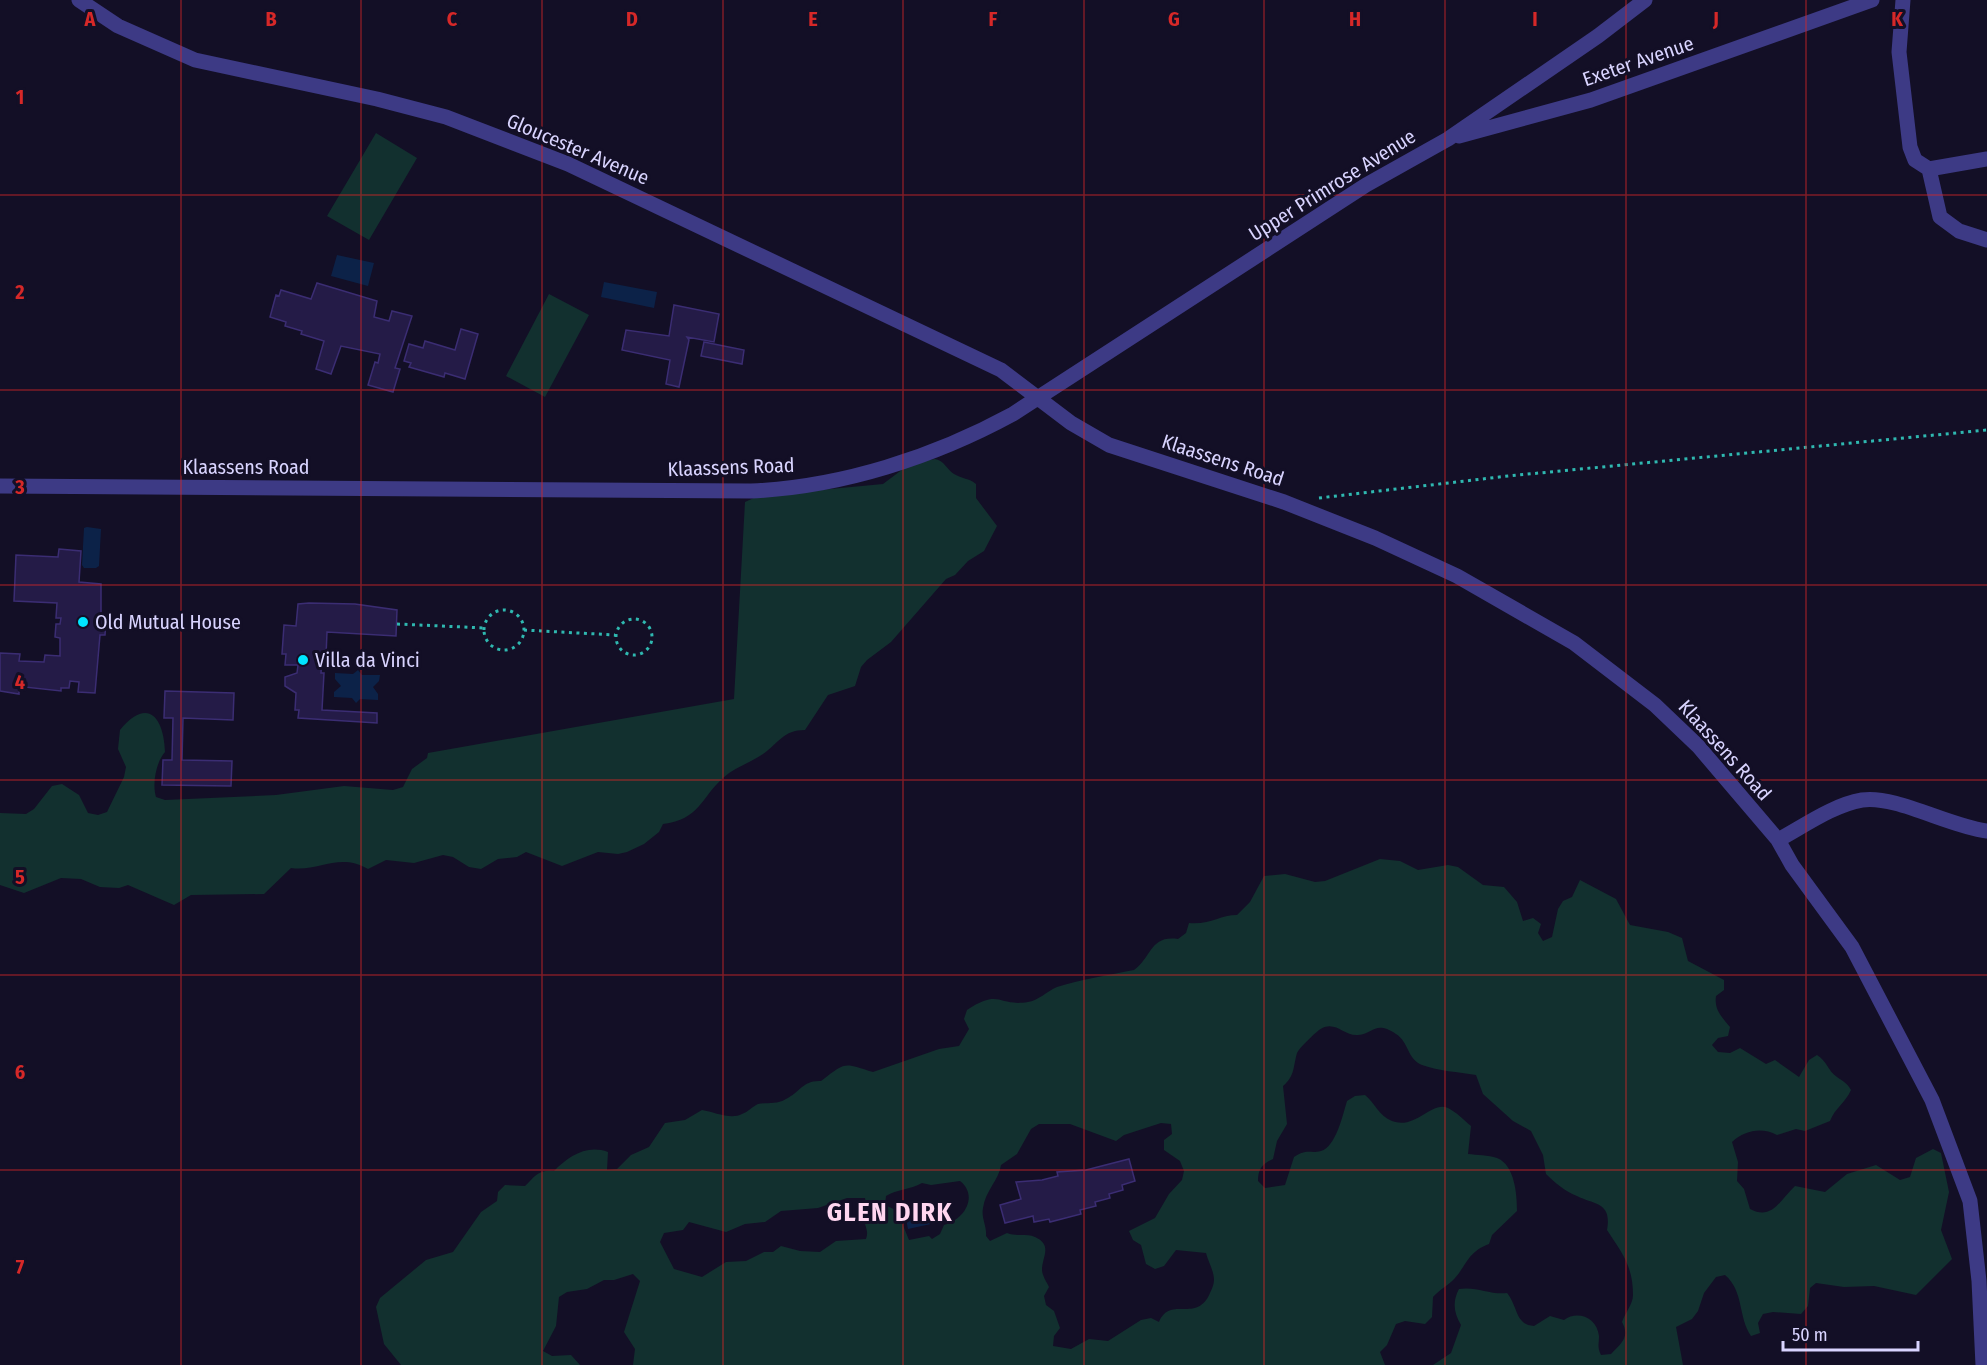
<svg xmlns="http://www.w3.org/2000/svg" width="1987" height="1365" font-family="'Fira Sans Condensed',sans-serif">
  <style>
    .green { fill: #12302f; fill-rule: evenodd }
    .water { fill: #0c2248 }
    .building { fill: #241b47; stroke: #3b2d73; stroke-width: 1.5 }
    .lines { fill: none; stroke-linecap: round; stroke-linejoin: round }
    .path { stroke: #2fb8b0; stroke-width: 3; stroke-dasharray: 3 4.5; stroke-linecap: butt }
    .minor { stroke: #3d3a85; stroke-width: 15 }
    .grid { fill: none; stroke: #d62828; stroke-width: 1.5; stroke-opacity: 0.55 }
    .poi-dot { fill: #00e5ff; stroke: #130f26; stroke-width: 2 }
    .labels { text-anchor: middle; stroke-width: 6; stroke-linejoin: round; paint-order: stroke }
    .street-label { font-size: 20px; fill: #d9d4ff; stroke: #130f26 }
    .poi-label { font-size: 20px; fill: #d9d4ff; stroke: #130f26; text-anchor: start }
    .district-label { font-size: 26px; font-weight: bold; letter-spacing: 1.5px; fill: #ffd6f0; stroke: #130f26 }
    .grid-label { font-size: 20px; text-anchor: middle; font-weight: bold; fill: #d62828; stroke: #130f26; stroke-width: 6; stroke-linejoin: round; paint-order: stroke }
  </style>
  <rect width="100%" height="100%" fill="#130f26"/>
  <path class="green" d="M376,133L417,158L369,240L327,216Z
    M549,294L589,315L545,397L506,376Z
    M935,459C945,461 946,469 954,474C962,479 969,478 976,484V498L997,526L984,551L968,561L955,575L946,579L891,642L867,660L861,667L855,686L828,695L805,730C783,730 779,743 763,754C750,763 735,767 723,778C700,799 700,819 663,824L659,832L644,844L627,852L618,854L598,852L562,866L526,852L517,857L498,859L481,869L469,867L453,857L443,855L414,863L386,860L368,869C339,852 319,872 291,868L264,894L191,895L174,905L128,885L119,888L100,887L81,879L61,878L24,893L0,885V813L26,814L34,809L52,786L62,784L79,795L88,813L98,815L107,812L124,777L126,767L118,749L120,730C148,696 164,718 165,752C156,762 152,784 156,797L165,800L276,795L344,786L393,790L403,787L412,769L427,758L428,753L734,699L745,502L758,496L883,484L911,463Z
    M1380,859L1400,861L1418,870L1448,865L1458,867L1483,885L1504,887L1517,902L1523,921L1533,918L1541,924L1538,933L1543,941L1552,937L1558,909L1563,901L1572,897L1580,880L1616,899L1630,925L1668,932L1682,938L1688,961L1724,980V990L1716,996C1714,1010 1722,1017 1730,1027L1728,1036L1718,1038L1712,1045L1718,1052L1730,1053L1740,1048L1766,1064L1775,1060L1799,1077L1809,1060L1817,1055C1827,1061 1828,1071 1837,1077C1844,1082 1846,1082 1851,1090C1846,1102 1835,1108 1830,1121L1805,1131L1796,1129L1777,1135C1762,1127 1745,1130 1732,1142L1738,1162L1737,1181L1744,1189L1750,1209C1772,1221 1780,1200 1795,1186L1825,1192L1847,1174L1876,1165L1900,1180L1910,1177L1916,1158L1933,1149L1941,1153L1949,1192L1941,1230L1952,1259L1916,1295L1874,1286L1844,1287L1816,1283L1810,1288L1808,1306L1801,1314L1773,1312L1763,1314L1758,1323L1760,1333L1751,1336C1738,1317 1744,1291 1725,1275L1716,1277L1704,1293L1698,1311L1692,1319L1676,1327L1683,1365H1433L1451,1353L1461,1325C1454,1313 1452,1302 1459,1289C1476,1286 1490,1295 1507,1293C1518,1306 1515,1325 1534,1326L1550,1316L1564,1320C1577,1310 1597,1317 1599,1336C1599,1344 1597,1347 1601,1355L1611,1354C1622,1343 1630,1337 1622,1322C1625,1313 1633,1304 1633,1295C1633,1266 1622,1253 1607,1230C1612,1202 1595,1205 1577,1196C1566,1192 1554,1182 1546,1174L1543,1155L1531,1131L1513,1121L1483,1094L1476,1075C1458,1072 1439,1071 1422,1065C1407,1059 1409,1042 1396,1034C1375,1020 1374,1034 1358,1035C1343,1036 1335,1019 1319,1030C1313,1035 1300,1047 1297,1053C1293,1067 1295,1076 1283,1086L1287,1124L1277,1141L1273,1159C1262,1164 1258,1169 1258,1181L1265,1188L1285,1185L1294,1157C1308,1148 1309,1154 1321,1151C1336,1147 1343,1114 1347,1101L1355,1096L1365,1095C1375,1103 1379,1116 1392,1121C1416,1130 1432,1100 1448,1108C1456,1112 1464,1120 1471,1126L1468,1154C1477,1155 1488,1155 1497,1158C1515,1165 1517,1195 1517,1211L1492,1235L1489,1244C1468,1252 1468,1263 1455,1278C1449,1285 1440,1289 1433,1297L1432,1317L1425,1324L1405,1321L1396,1324L1387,1345L1380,1352L1385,1365H633L635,1349L624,1332L640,1281L633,1274L614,1280H604L587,1289L567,1292L559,1297L556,1326L543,1351L552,1356L571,1355L580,1365H401L384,1344L376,1307L380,1298L426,1260L453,1252L481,1212L497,1201L498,1192L505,1185L525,1186C535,1176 539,1169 554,1171C568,1157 586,1144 608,1152L607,1170L617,1169L631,1155L649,1147L665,1123L685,1120L702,1110C714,1112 731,1120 742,1114C748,1112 753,1106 758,1104C768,1102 776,1105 786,1099C800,1092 803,1080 821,1081C847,1061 843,1063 873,1072L939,1049L959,1046L969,1029L964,1019L967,1010C1001,988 997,1007 1028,1002C1038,1001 1047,991 1057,987C1082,979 1109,975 1134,970C1152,957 1150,935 1178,939L1186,933L1189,923C1210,925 1220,915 1237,915L1250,902L1264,876L1285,874L1315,882L1325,881ZM1161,1123L1171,1124L1172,1134L1164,1140V1150L1180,1161L1184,1171L1182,1180L1169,1194L1155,1218L1129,1231L1133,1240L1141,1245L1146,1264L1155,1269L1164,1266L1176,1250L1206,1253C1208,1261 1214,1271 1214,1280C1214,1284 1212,1289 1210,1293C1197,1324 1170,1295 1159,1322L1151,1318L1141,1320L1108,1341L1089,1339L1071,1349L1053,1346L1054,1336L1060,1328L1054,1311L1046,1305L1044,1296L1049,1287C1047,1283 1042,1275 1042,1270C1042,1257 1053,1245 1035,1237C1026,1233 1017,1237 1007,1233L990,1241L986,1236C987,1226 981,1218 983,1208C985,1191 999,1180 1001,1165L1017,1154L1031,1129L1039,1124H1070L1116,1141L1124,1135ZM960,1181C979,1196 964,1220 944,1225L940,1234L932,1239L929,1236L909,1240L902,1223V1213L885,1205L886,1196C897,1189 910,1190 922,1183L931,1185ZM847,1198H865C867,1207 863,1212 864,1219C865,1227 869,1231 866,1239L836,1241L820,1252L800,1251L781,1246L773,1252H764L746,1261L726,1262L702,1277L674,1269L660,1242L664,1233L683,1230L689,1222L726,1232L745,1224L765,1222L781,1211L818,1208Z"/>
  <path class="water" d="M337,255L374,263L368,286L331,276Z
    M604,282L657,292L654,308L601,297Z
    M87,527L101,529L99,566L96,568H84L82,565L84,528Z
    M358,670L362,675H380L379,681L373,687L378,694V700L360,699L356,703L352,698L334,697V692L341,686L335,679V673L353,674Z
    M937,1207L940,1222L908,1229L905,1214Z"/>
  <path class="building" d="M317,283L377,301L374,317L389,321L392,311L412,316L395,368L400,369L393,392L368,385L375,362L378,363L380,354L341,346L331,374L316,369L324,341L301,334L302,331L285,326L286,322L270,317L276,295L279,296L281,290L311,299Z
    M674,305L719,314L714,342L687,337L689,340L679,387L666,384L670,360L622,350L626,330L669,336Z
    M461,329L478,334L465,379L445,373L444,377L409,367L411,363L404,361L409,344L423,348L425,341L455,350Z
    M704,342L744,350L742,364L701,356Z
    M59,549L81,551L79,582L101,584V619H106L105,635H100L95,693L78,692L79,682L70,681L69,688H61V691L25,687V690H19V694L0,691V653L20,654L19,661L44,662L45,655L60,656V638L55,637L56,624H60L61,618H56L57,603L14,601L16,555L58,557Z
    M309,603L355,604L397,610L396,636L327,632L326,656H322L321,673H324L322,710L377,713V723L298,718L299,710H295L296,693L285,686V677L297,673L298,665H285L286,654H282L284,625L296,626L298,604Z
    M165,691L234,693L233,720L183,718L182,760L232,761L231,786L162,785L163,760H172L173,718H164Z
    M1129,1159L1135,1181L1122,1185L1123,1190L1109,1194L1110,1198L1095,1202L1096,1206L1080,1210L1081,1214L1050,1222L1049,1219L1034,1222L1033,1216L1005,1223L1000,1205L1021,1199L1016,1182L1042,1180L1058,1176L1057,1172L1086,1170Z"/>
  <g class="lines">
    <path class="path" d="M1319,498L1508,476L1987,430
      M484 630a20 20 0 1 1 40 0a20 20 0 1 1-40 0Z
      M616 637a18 18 0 1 1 36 0a18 18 0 1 1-36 0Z
      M397,624L485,628
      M524,630L615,635"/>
    <path class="minor" d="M79,0L118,26L195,60L377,99L446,117L568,164L1001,370L1071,423L1109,445L1284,502L1375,538L1457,576L1574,643L1655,705L1698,746L1778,840L1792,865L1852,947L1932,1100L1970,1201L1979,1281L1983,1365
      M1903,0L1899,52L1910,147L1915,160L1929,169L1987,159
      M1459,136L1591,100L1872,0
      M1929,169L1940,217L1959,231L1987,240
      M0,486L751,491C842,487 934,457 1013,414L1366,185L1448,139L1598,36L1645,0
      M1778,840C1804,826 1833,805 1862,800C1896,795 1948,826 1987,831"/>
  </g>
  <path class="grid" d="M181,0V1365M361,0V1365M542,0V1365M723,0V1365M903,0V1365M1084,0V1365M1264,0V1365M1445,0V1365M1626,0V1365M1806,0V1365M0,195H1987M0,390H1987M0,585H1987M0,780H1987M0,975H1987M0,1170H1987"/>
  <g class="poi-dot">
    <circle cx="83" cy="622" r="6"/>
    <circle cx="303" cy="660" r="6"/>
  </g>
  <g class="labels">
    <g class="street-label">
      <text transform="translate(1638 61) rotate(-19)" y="7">Exeter Avenue</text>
      <text transform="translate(578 149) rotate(23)" y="7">Gloucester Avenue</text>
      <text transform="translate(1332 185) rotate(-32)" y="7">Upper Primrose Avenue</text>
      <text transform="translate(1223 460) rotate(18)" y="7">Klaassens Road</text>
      <text x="246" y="474">Klaassens Road</text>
      <text transform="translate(731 467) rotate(-2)" y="7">Klaassens Road</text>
      <text transform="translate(1725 750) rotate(48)" y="7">Klaassens Road</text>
    </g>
    <g class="poi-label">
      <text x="95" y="629">Old Mutual House</text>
      <text x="315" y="667">Villa da Vinci</text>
    </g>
    <g class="district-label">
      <text x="890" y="1221">GLEN DIRK</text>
    </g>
  </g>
  <g class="grid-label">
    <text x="90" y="26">A</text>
    <text x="271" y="26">B</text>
    <text x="452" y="26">C</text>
    <text x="632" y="26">D</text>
    <text x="813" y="26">E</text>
    <text x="993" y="26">F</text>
    <text x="1174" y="26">G</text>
    <text x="1355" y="26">H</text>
    <text x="1535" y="26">I</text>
    <text x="1716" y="26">J</text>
    <text x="1897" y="26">K</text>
    <text x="20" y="104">1</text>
    <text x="20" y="299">2</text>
    <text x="20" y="494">3</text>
    <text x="20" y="689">4</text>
    <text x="20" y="884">5</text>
    <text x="20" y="1079">6</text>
    <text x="20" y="1274">7</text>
  </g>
  <path d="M1783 1341v9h135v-9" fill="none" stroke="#d9d4ff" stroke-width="3"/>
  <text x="1792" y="1341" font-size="18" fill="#d9d4ff" stroke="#130f26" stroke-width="4.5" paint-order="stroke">50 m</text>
</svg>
